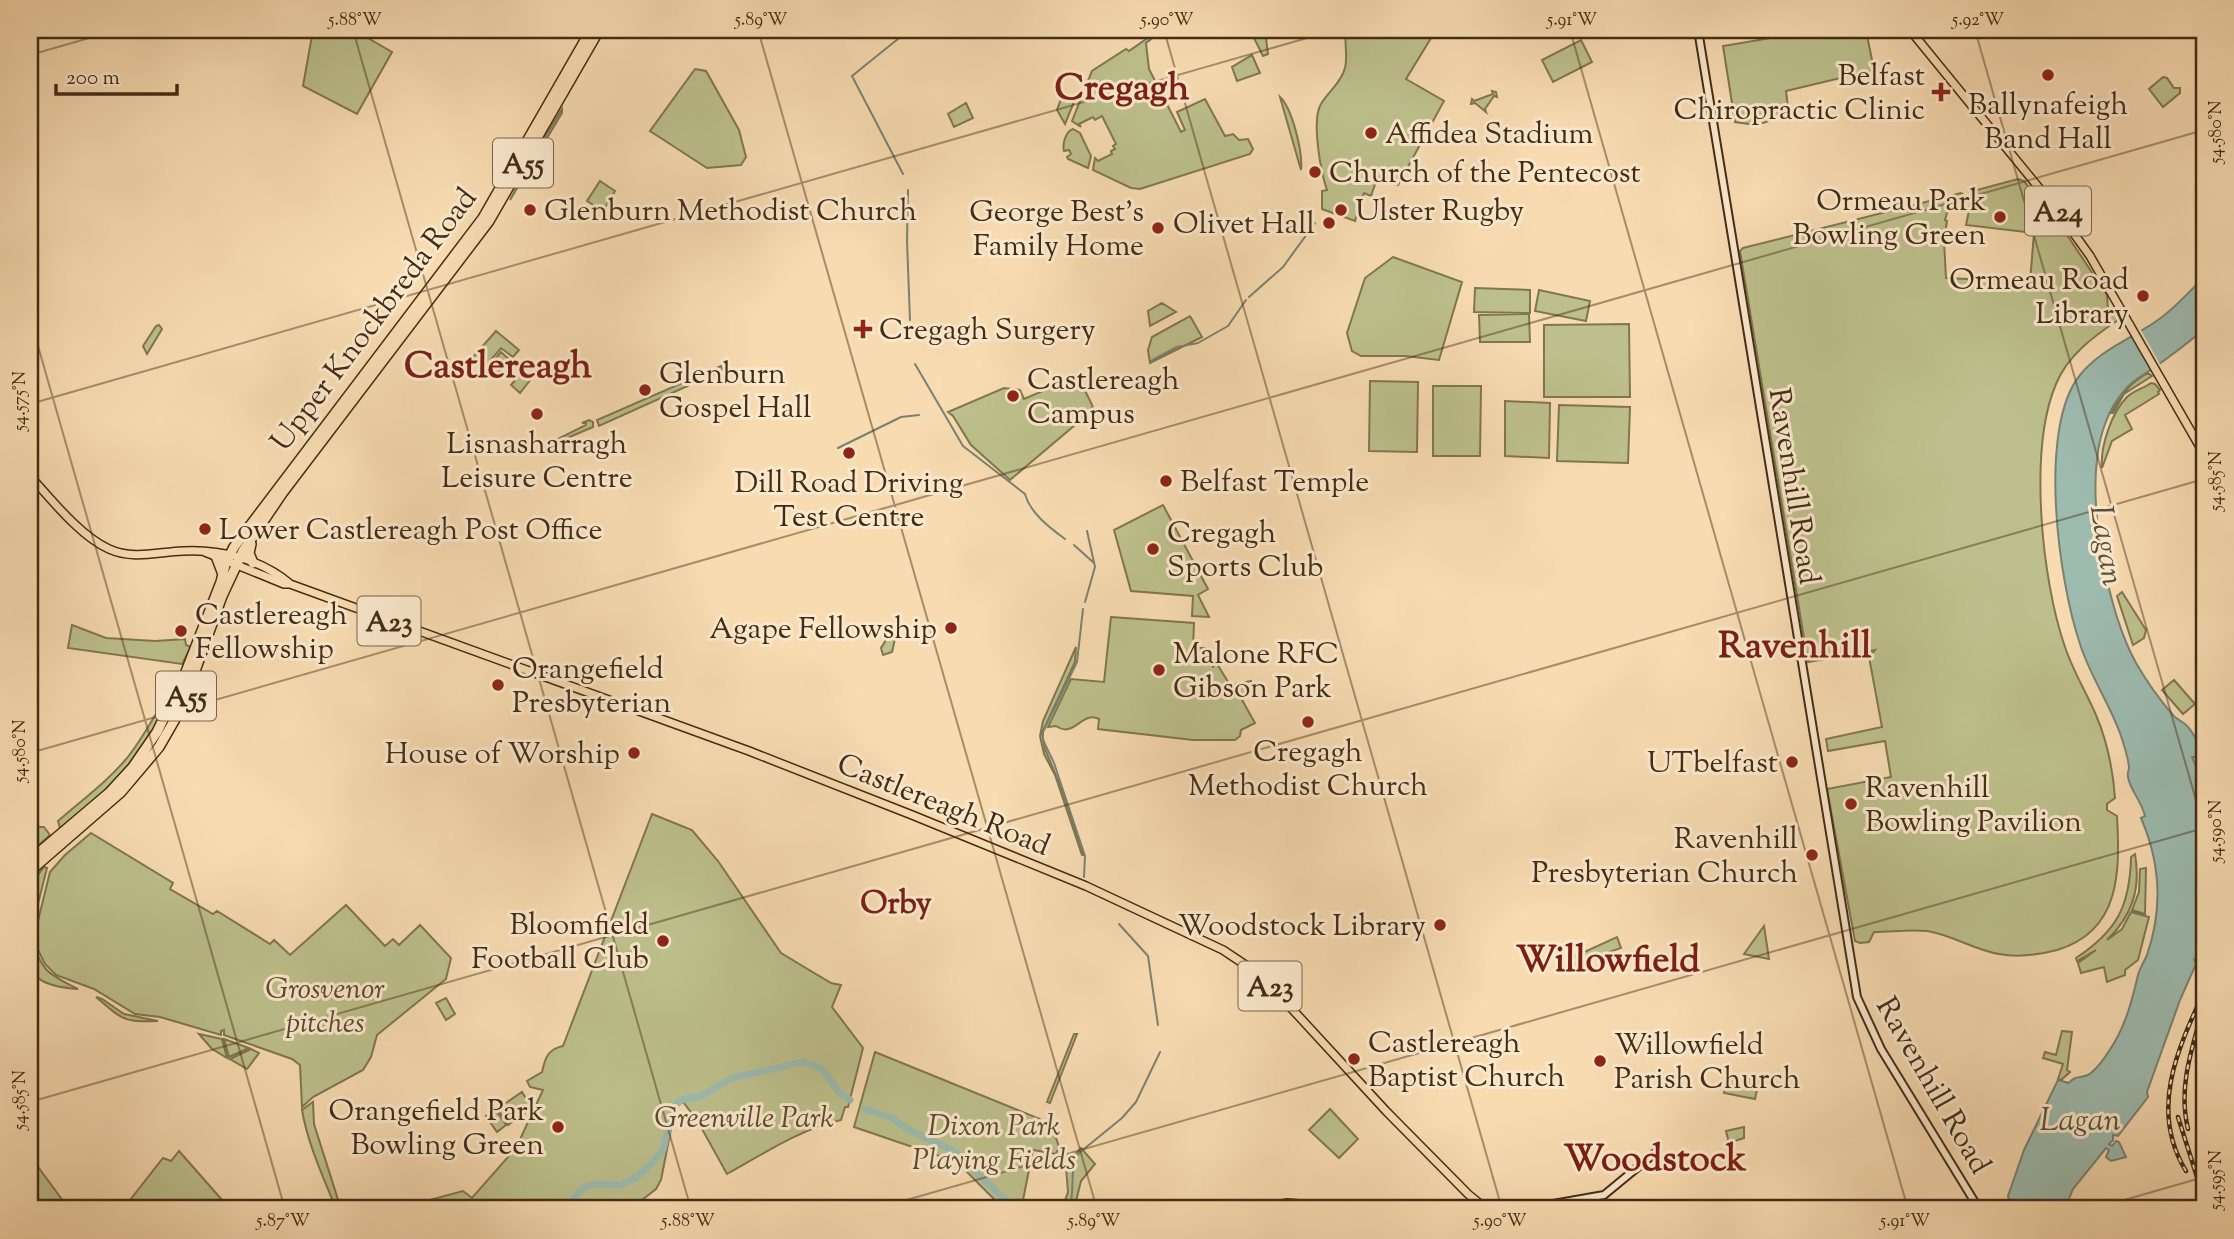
<svg xmlns="http://www.w3.org/2000/svg" width="2234" height="1239" font-family="'Sorts Mill Goudy',serif">
  <style>
    .green { fill: #bdc08c; stroke: #807651; stroke-width: 2 }
    .water { fill: #9dbbaf; stroke: #798272; stroke-width: 2 }
    .pier { fill: #f8dbb1 }
    .lines { fill: none; stroke-linecap: round; stroke-linejoin: round }
    .stream { stroke: #798272; stroke-width: 2 }
    .river { stroke: #9dbbaf; stroke-width: 7 }
    .secondary-casing { stroke: #432c16; stroke-width: 10 }
    .primary-casing { stroke: #432c16; stroke-width: 10 }
    .highway-casing { stroke: #432c16; stroke-width: 12 }
    .secondary { stroke: #fae8cc; stroke-width: 6 }
    .primary { stroke: #f8dbb1; stroke-width: 7 }
    .highway { stroke: #f8dbb1; stroke-width: 9 }
    .rail-casing { stroke: #432c16; stroke-width: 4.5 }
    .rail { stroke: #fae8cc; stroke-width: 2; stroke-dasharray: 5; stroke-linecap: butt }
    .ticks { fill: none; stroke: #432c16; stroke-width: 2; stroke-opacity: 0.45 }
    .poi-dot { fill: #8f2418; stroke: #fae8cc; stroke-width: 2.5 }
    .labels { text-anchor: middle; stroke-width: 6; stroke-linejoin: round; paint-order: stroke }
    .shield { fill: #fae8cc; stroke: #7a644d; stroke-width: 2 }
    .shield-label { font-size: 28px; font-weight: bold; fill: #432c16 }
    .poi-label { font-size: 30px; fill: #432c16; stroke: #fae8cc; text-anchor: start }
    .street-label { font-size: 30px; fill: #432c16; stroke: #fae8cc }
    .park-label { font-size: 30px; font-style: italic; fill: #5b4a2e; stroke: #fae8cc }
    .water-label { font-size: 32px; font-style: italic; fill: #5a503c; stroke: #fae8cc }
    .neighbourhood-label { font-size: 32px; font-weight: bold; fill: #7a1f14; stroke: #fae8cc }
    .district-label { font-size: 37px; font-weight: bold; fill: #7a1f14; stroke: #fae8cc }
    .neatline { fill: none; stroke: #432c16; stroke-width: 2.5 }
    .ticks-label { font-size: 18px; text-anchor: middle; fill: #432c16 }
  </style>
  <rect width="100%" height="100%" fill="#f8dbb1"/>
  <filter id="stains"><feTurbulence type="fractalNoise" baseFrequency=".00286" numOctaves="4"/><feColorMatrix values="0 0 0 0 .2 0 0 0 0 .09 0 0 0 0 .02 0 0 0 .5 -.17"/></filter>
  <radialGradient id="worn" r=".72"><stop offset=".6" stop-color="#630" stop-opacity="0"/><stop offset="1" stop-color="#630" stop-opacity=".3"/></radialGradient>
  <path class="green" d="M313,30H354L392,52L357,114L303,86Z
    M1159,30H1163L1146,43L1149,69L1181,132L1185,130L1177,112L1205,99L1225,136L1233,134L1239,140L1248,139L1253,149L1250,154L1140,189L1131,188L1093,170L1095,158L1098,161L1112,154L1111,151L1115,149L1113,146L1116,144L1102,116L1095,120L1093,117L1079,124L1081,127L1072,121L1092,71L1126,49L1129,51Z
    M1250,30H1265L1268,54L1263,56Z
    M1346,30H1436L1406,79L1444,101L1398,185L1378,176L1371,196L1364,193L1355,221L1322,209V191L1327,190C1321,173 1311,120 1321,104C1328,92 1341,83 1345,68C1348,56 1344,42 1346,30Z
    M1511,30H1691L1565,37Z
    M1777,30H1866L1874,70L1786,91L1789,115L1756,125L1735,122L1723,46L1777,37Z
    M1581,40L1592,62L1553,82L1542,60Z
    M1252,55L1260,73L1237,81L1232,67Z
    M695,69L706,71L739,130L746,157L741,165L707,168L650,131Z
    M2163,77L2167,78L2174,88H2180V93L2163,107L2149,89Z
    M1492,91L1496,92L1497,97L1494,96L1485,109L1486,112L1475,103L1471,104L1472,99L1474,101L1493,94Z
    M1280,97C1292,108 1303,152 1301,170Z
    M1061,99L1074,102L1065,124L1057,110Z
    M966,103L973,118L954,127L948,114Z
    M562,109V113L510,200L535,153Z
    M1073,129L1080,133L1091,156L1088,168L1068,159L1067,157L1071,154L1069,150L1064,151C1062,144 1066,131 1073,129Z
    M2018,179L2024,181L2063,229L2107,295L2108,309L2115,310L2119,317L2118,320C2093,337 2068,355 2056,384C2028,450 2042,581 2065,647C2073,671 2086,692 2096,715C2107,741 2113,770 2115,798L2107,804V810L2117,816C2120,871 2121,931 2057,950C2038,955 2019,958 1999,954C1974,950 1953,935 1927,931C1910,929 1891,932 1874,932L1869,942L1860,943L1855,941L1827,789L1891,777L1885,741L1828,751L1826,739L1882,727L1869,657L1875,650L1808,662L1740,251L1743,248L1961,193L1964,195L1951,199L1945,220L1947,221L1944,241L1946,278L2030,282L2034,233L1966,225L1973,191Z
    M600,181L615,191L603,211L587,201Z
    M1393,257L1462,282L1439,360L1405,356H1361L1352,351L1347,333L1365,278Z
    M1475,288L1530,290V313L1474,312Z
    M1539,290L1590,301L1586,321L1535,311Z
    M1162,303L1176,312L1150,326L1148,311Z
    M1529,314L1530,342H1480L1479,315Z
    M1190,316L1202,337L1150,363L1148,350L1152,337Z
    M1629,324L1630,397H1544V325Z
    M159,325L162,329L147,354L143,346L156,326Z
    M496,331L519,350L513,357L501,348L484,368L473,357Z
    M501,352L510,360L498,373L489,366Z
    M721,366L723,370L599,426L597,420Z
    M522,372L531,379L520,393L511,385Z
    M2148,373L2152,376L2124,394L2113,413H2111C2121,395 2130,383 2148,373Z
    M1078,376L1094,409L1010,480L971,445L953,416L948,412L1004,388L1020,390L1024,399Z
    M1370,381L1418,382L1417,452L1369,451Z
    M2151,383L2155,384L2160,390L2158,392L2159,394L2125,415L2132,429L2112,441L2102,468C2100,448 2111,413 2127,397C2133,391 2144,388 2151,383Z
    M1433,386H1481L1480,456H1433Z
    M1505,401L1550,403L1549,458L1505,456Z
    M1559,405L1630,407L1628,463L1557,461Z
    M589,420L593,422V427L558,442L554,441L586,425V423H582Z
    M1163,505L1208,589L1198,595L1209,617L1192,616L1193,596L1131,591L1114,530Z
    M2122,592L2146,630L2144,638L2133,645L2117,596Z
    M1111,617L1194,623L1193,648H1208L1213,657V668L1214,659L1230,685L1251,681V684L1241,698L1255,723L1241,730L1240,736L1235,740H1193L1098,729L1099,719C1082,710 1074,739 1056,726L1048,727L1071,679L1104,682Z
    M72,625L106,638L155,641L185,639L186,645L191,647L182,664L68,648Z
    M889,635L895,639L892,652L883,655L881,648Z
    M1076,647L1075,662L1042,733L1045,749L1063,792L1084,855H1082L1055,775L1044,754L1040,736L1043,721Z
    M2174,680L2195,704L2183,714L2162,690Z
    M174,687C155,741 107,796 60,828L58,821C82,800 107,782 127,758C142,739 153,719 165,698L168,699Z
    M652,814L692,830L718,861L781,953L831,983L841,985L832,1007L863,1048L848,1107H845L841,1120C800,1129 763,1154 727,1174L697,1120L683,1102L679,1103L675,1109L661,1180L656,1189L633,1207L396,1209L463,1191L472,1198L516,1148L543,1090L530,1087L527,1081L542,1072C545,1058 548,1049 563,1046Z
    M39,827H44L50,835L30,853V832Z
    M91,833L173,883L170,889L213,914L217,911L270,944L274,940L290,955L346,905L385,946L393,939L399,945L420,925L451,958L446,979L377,1035L371,1057L363,1070L313,1097L302,1107L300,1065L292,1059L224,1035V1030L221,1031V1035L160,1017L135,1014L94,989L56,975L45,964L38,950L35,933L50,872L65,855Z
    M2135,854C2141,889 2132,916 2107,940L2122,929L2131,912L2149,917L2138,960L2125,970V975L2107,982L2104,967L2081,973L2078,963L2096,950L2077,961L2076,958C2117,931 2130,906 2131,857Z
    M44,867L47,868L30,936C30,915 29,882 44,867Z
    M2146,868L2145,914L2132,910L2139,892L2140,869Z
    M1764,926L1769,959L1744,954Z
    M1617,937L1621,948L1572,965L1569,959Z
    M33,942C42,973 51,975 78,989C47,987 20,979 33,942Z
    M96,997L102,999L124,1014L158,1021C123,1023 122,1019 96,997Z
    M446,998L455,1014L446,1020L436,1003Z
    M2062,1031L2072,1032L2067,1070L2070,1072L2061,1080L2058,1079L2063,1064L2043,1058L2045,1052L2056,1055Z
    M199,1034L222,1039L227,1058L212,1049Z
    M1074,1034H1077L1050,1103L1047,1102Z
    M224,1039L249,1048L229,1057Z
    M251,1049L259,1053L247,1069L230,1059Z
    M875,1052L1040,1119L1056,1138L1059,1147L1056,1154L1033,1150L1023,1200L1026,1209L1017,1205L1015,1208L1016,1209L1003,1208L957,1162L854,1127Z
    M1727,1075L1759,1080L1755,1099L1724,1093Z
    M522,1092L532,1108L508,1125L497,1109Z
    M313,1102L314,1124L341,1209H336C323,1176 308,1145 302,1110Z
    M1330,1109L1358,1139L1339,1158L1309,1130Z
    M496,1110L506,1125L497,1132L486,1116Z
    M1744,1127V1138L1729,1143L1726,1131Z
    M1081,1148L1095,1164L1081,1181L1074,1209H1062L1068,1192L1065,1155L1074,1156Z
    M179,1151L230,1209H123L163,1158L171,1161Z
    M30,1156L69,1209H30Z"/>
  <path class="water" d="M2204,277V329C2187,344 2168,358 2149,371C2140,377 2130,382 2124,391C2108,409 2099,436 2097,460C2090,515 2109,614 2136,663C2147,682 2159,699 2173,715C2177,720 2182,721 2186,725C2193,731 2198,743 2203,751L2201,755L2204,762V778L2195,757H2192L2204,785V955L2194,959L2196,964L2180,1000L2147,1092L2148,1097L2118,1136L2113,1135V1140L2109,1144L2112,1146L2116,1141L2119,1142L2126,1157L2111,1161L2106,1157L2109,1150L2106,1148L2073,1189L2065,1209H2011L2008,1196L2024,1150L2058,1080L2069,1083C2074,1076 2080,1078 2088,1075C2095,1071 2105,1058 2109,1051C2125,1028 2132,1001 2138,975C2140,968 2144,962 2147,955C2163,909 2160,862 2141,818L2145,816C2141,800 2130,790 2128,777C2127,769 2129,774 2129,767C2128,757 2124,745 2121,736C2110,704 2090,676 2080,644C2059,583 2037,428 2080,375C2101,349 2131,339 2158,320C2175,308 2189,292 2204,277Z"/>
  <path class="pier" d="M2140,328L2161,366L2152,373L2130,333Z"/>
  <g class="lines">
    <path class="stream" d="M903,174L852,76L909,30
      M908,190L907,241L910,320
      M1249,297L1283,267L1315,223
      M1151,361L1177,347L1198,343L1228,326L1246,300
      M915,364L963,446L1025,494C1030,513 1050,528 1065,539
      M1075,421L1093,407
      M838,448L901,417L919,415
      M1074,545L1094,563
      M1085,602L1095,567L1087,531
      M1083,609L1077,662L1043,732V740L1054,763L1085,856L1084,877
      M1119,924L1148,956L1158,1025
      M1069,1209C1076,1190 1068,1171 1079,1153L1122,1118L1136,1102L1160,1052"/>
    <path class="river" d="M865,1109L890,1117L911,1131L954,1151L1015,1209
      M527,1209L534,1203L541,1202L553,1209
      M565,1209L583,1188L595,1184L620,1185L637,1177L651,1164L663,1150L674,1106L682,1100L701,1096L732,1078L803,1062L821,1068L841,1094L850,1100"/>
    <g class="secondary-casing">
      <path id="secondary" d="M1698,30L1857,997L1881,1049L1979,1209
        M1260,1209L1287,1203L1361,1209
        M1524,1209L1604,1195L1655,1153"/>
    </g>
    <g class="primary-casing">
      <path id="primary" d="M1910,30L2057,210L2090,256L2204,454
        M30,476C51,499 80,536 109,549C133,560 158,552 183,551C220,549 260,559 289,583
        M205,552L284,584H290L749,751L912,815L1086,886L1223,950L1250,968L1269,984L1386,1111L1468,1194L1479,1203L1492,1209"/>
    </g>
    <g class="highway-casing">
      <path id="highway" d="M251,544L249,553L253,563
        M216,556L222,572
        M30,860L109,793L133,767L157,732L184,677L221,582L225,565L234,547L483,218L591,30
        M30,871L121,792L159,747L182,707L222,596L243,551L283,492L489,221L599,30"/>
    </g>
    <use href="#secondary" class="secondary"/>
    <use href="#primary" class="primary"/>
    <use href="#highway" class="highway"/>
    <g class="rail-casing">
      <path id="rail" d="M2178,1117L2197,1177
        M2188,1129C2179,1092 2189,1058 2199,1023
        M2186,1171C2149,1111 2177,1050 2204,992"/>
    </g>
    <use href="#rail" class="rail"/>
  </g>
  <path class="ticks" d="M353,30L691,1209M758,30L1097,1209M1164,30L1502,1209M1570,30L1908,1209M1975,30L2204,828M30,55L117,30M30,318L285,1209M30,404L1335,30M30,753L2204,130M30,1102L2204,479M875,1209L2204,828M2093,1209L2204,1177"/>
  <g class="poi-dot">
    <circle cx="2048" cy="75" r="7"/>
    <path d="M1937.5 81.5h7v7h7v7h-7v7h-7v-7h-7v-7h7z"/>
    <circle cx="1371" cy="133" r="7"/>
    <circle cx="1315" cy="172" r="7"/>
    <circle cx="530" cy="210" r="7"/>
    <circle cx="1341" cy="210" r="7"/>
    <circle cx="2000" cy="217" r="7"/>
    <circle cx="1329" cy="223" r="7"/>
    <circle cx="1158" cy="228" r="7"/>
    <circle cx="2143" cy="296" r="7"/>
    <path d="M859.5 318.5h7v7h7v7h-7v7h-7v-7h-7v-7h7z"/>
    <circle cx="645" cy="390" r="7"/>
    <circle cx="1013" cy="396" r="7"/>
    <circle cx="537" cy="414" r="7"/>
    <circle cx="849" cy="453" r="7"/>
    <circle cx="1166" cy="481" r="7"/>
    <circle cx="205" cy="529" r="7"/>
    <circle cx="1153" cy="549" r="7"/>
    <circle cx="951" cy="628" r="7"/>
    <circle cx="181" cy="631" r="7"/>
    <circle cx="1159" cy="670" r="7"/>
    <circle cx="498" cy="685" r="7"/>
    <circle cx="1308" cy="722" r="7"/>
    <circle cx="634" cy="753" r="7"/>
    <circle cx="1792" cy="762" r="7"/>
    <circle cx="1851" cy="804" r="7"/>
    <circle cx="1812" cy="855" r="7"/>
    <circle cx="1440" cy="925" r="7"/>
    <circle cx="663" cy="941" r="7"/>
    <circle cx="1354" cy="1059" r="7"/>
    <circle cx="1600" cy="1061" r="7"/>
    <circle cx="558" cy="1127" r="7"/>
  </g>
  <g class="labels">
    <g class="shield">
      <rect x="493" y="138.5" width="60" height="49" rx="5"/>
      <rect x="2025" y="186.5" width="66" height="49" rx="5"/>
      <rect x="357.5" y="596.5" width="63" height="49" rx="5"/>
      <rect x="156" y="671.5" width="60" height="49" rx="5"/>
      <rect x="1238.5" y="961.5" width="63" height="49" rx="5"/>
    </g>
    <g class="shield-label">
      <text x="523" y="173">A55</text>
      <text x="2058" y="221">A24</text>
      <text x="389" y="631">A23</text>
      <text x="186" y="706">A55</text>
      <text x="1270" y="996">A23</text>
    </g>
    <g class="poi-label">
      <text x="1925" y="85" text-anchor="end">Belfast<tspan x="1925" dy="34">Chiropractic Clinic</tspan></text>
      <text x="2048" y="114" text-anchor="middle">Ballynafeigh<tspan x="2048" dy="34">Band Hall</tspan></text>
      <text x="1385" y="143">Affidea Stadium</text>
      <text x="1329" y="182">Church of the Pentecost</text>
      <text x="1986" y="210" text-anchor="end">Ormeau Park<tspan x="1986" dy="34">Bowling Green</tspan></text>
      <text x="544" y="220">Glenburn Methodist Church</text>
      <text x="1355" y="220">Ulster Rugby</text>
      <text x="1144" y="221" text-anchor="end">George Best's<tspan x="1144" dy="34">Family Home</tspan></text>
      <text x="1315" y="233" text-anchor="end">Olivet Hall</text>
      <text x="2129" y="289" text-anchor="end">Ormeau Road<tspan x="2129" dy="34">Library</tspan></text>
      <text x="879" y="339">Cregagh Surgery</text>
      <text x="659" y="383">Glenburn<tspan x="659" dy="34">Gospel Hall</tspan></text>
      <text x="1027" y="389">Castlereagh<tspan x="1027" dy="34">Campus</tspan></text>
      <text x="537" y="453" text-anchor="middle">Lisnasharragh<tspan x="537" dy="34">Leisure Centre</tspan></text>
      <text x="1180" y="491">Belfast Temple</text>
      <text x="849" y="492" text-anchor="middle">Dill Road Driving<tspan x="849" dy="34">Test Centre</tspan></text>
      <text x="219" y="539">Lower Castlereagh Post Office</text>
      <text x="1167" y="542">Cregagh<tspan x="1167" dy="34">Sports Club</tspan></text>
      <text x="195" y="624">Castlereagh<tspan x="195" dy="34">Fellowship</tspan></text>
      <text x="937" y="638" text-anchor="end">Agape Fellowship</text>
      <text x="1173" y="663">Malone RFC<tspan x="1173" dy="34">Gibson Park</tspan></text>
      <text x="512" y="678">Orangefield<tspan x="512" dy="34">Presbyterian</tspan></text>
      <text x="1308" y="761" text-anchor="middle">Cregagh<tspan x="1308" dy="34">Methodist Church</tspan></text>
      <text x="620" y="763" text-anchor="end">House of Worship</text>
      <text x="1778" y="772" text-anchor="end">UTbelfast</text>
      <text x="1865" y="797">Ravenhill<tspan x="1865" dy="34">Bowling Pavilion</tspan></text>
      <text x="1798" y="848" text-anchor="end">Ravenhill<tspan x="1798" dy="34">Presbyterian Church</tspan></text>
      <text x="649" y="934" text-anchor="end">Bloomfield<tspan x="649" dy="34">Football Club</tspan></text>
      <text x="1426" y="935" text-anchor="end">Woodstock Library</text>
      <text x="1368" y="1052">Castlereagh<tspan x="1368" dy="34">Baptist Church</tspan></text>
      <text x="1614" y="1054">Willowfield<tspan x="1614" dy="34">Parish Church</tspan></text>
      <text x="544" y="1120" text-anchor="end">Orangefield Park<tspan x="544" dy="34">Bowling Green</tspan></text>
    </g>
    <g class="street-label">
      <text transform="translate(373 319) rotate(-53)" y="10">Upper Knockbreda Road</text>
      <text transform="translate(1795 486) rotate(81)" y="10">Ravenhill Road</text>
      <text transform="translate(944 804) rotate(22)" y="10">Castlereagh Road</text>
      <text transform="translate(1934 1085) rotate(60)" y="10">Ravenhill Road</text>
    </g>
    <g class="park-label">
      <text x="325" y="998">Grosvenor<tspan x="325" dy="34">pitches</tspan></text>
      <text x="744" y="1127">Greenville Park</text>
      <text x="994" y="1135">Dixon Park<tspan x="994" dy="34">Playing Fields</tspan></text>
    </g>
    <g class="water-label">
      <text transform="translate(2108 545) rotate(81)" y="11">Lagan</text>
      <text x="2080" y="1130">Lagan</text>
    </g>
    <g class="neighbourhood-label">
      <text x="896" y="913">Orby</text>
    </g>
    <g class="district-label">
      <text x="1122" y="99">Cregagh</text>
      <text x="498" y="377">Castlereagh</text>
      <text x="1795" y="657">Ravenhill</text>
      <text x="1608" y="971">Willowfield</text>
      <text x="1655" y="1170">Woodstock</text>
    </g>
  </g>
  <rect width="2234" height="1239" fill="none" stroke="#f8dbb1" stroke-width="77"/>
  <path d="M56 84v10h121v-10" fill="none" stroke="#432c16" stroke-width="3.5"/>
  <text x="66" y="84" font-size="21" fill="#432c16" stroke="#fae8cc" stroke-width="5" paint-order="stroke">200 m</text>
  <rect x="38" y="38" width="2158" height="1162" class="neatline"/>
  <g class="ticks-label">
    <text x="355" y="25">5.88°W</text>
    <text x="761" y="25">5.89°W</text>
    <text x="1167" y="25">5.90°W</text>
    <text x="1572" y="25">5.91°W</text>
    <text x="1978" y="25">5.92°W</text>
    <text transform="translate(2215 132) rotate(-90)" y="6">54.580°N</text>
    <text transform="translate(19 401) rotate(-90)" y="6">54.575°N</text>
    <text transform="translate(2215 481) rotate(-90)" y="6">54.585°N</text>
    <text transform="translate(19 751) rotate(-90)" y="6">54.580°N</text>
    <text transform="translate(2215 831) rotate(-90)" y="6">54.590°N</text>
    <text transform="translate(19 1100) rotate(-90)" y="6">54.585°N</text>
    <text transform="translate(2215 1180) rotate(-90)" y="6">54.595°N</text>
    <text x="283" y="1226">5.87°W</text>
    <text x="688" y="1226">5.88°W</text>
    <text x="1094" y="1226">5.89°W</text>
    <text x="1500" y="1226">5.90°W</text>
    <text x="1905" y="1226">5.91°W</text>
  </g>
  <rect width="100%" height="100%" filter="url(#stains)"/>
  <rect width="100%" height="100%" fill="url(#worn)"/>
</svg>
